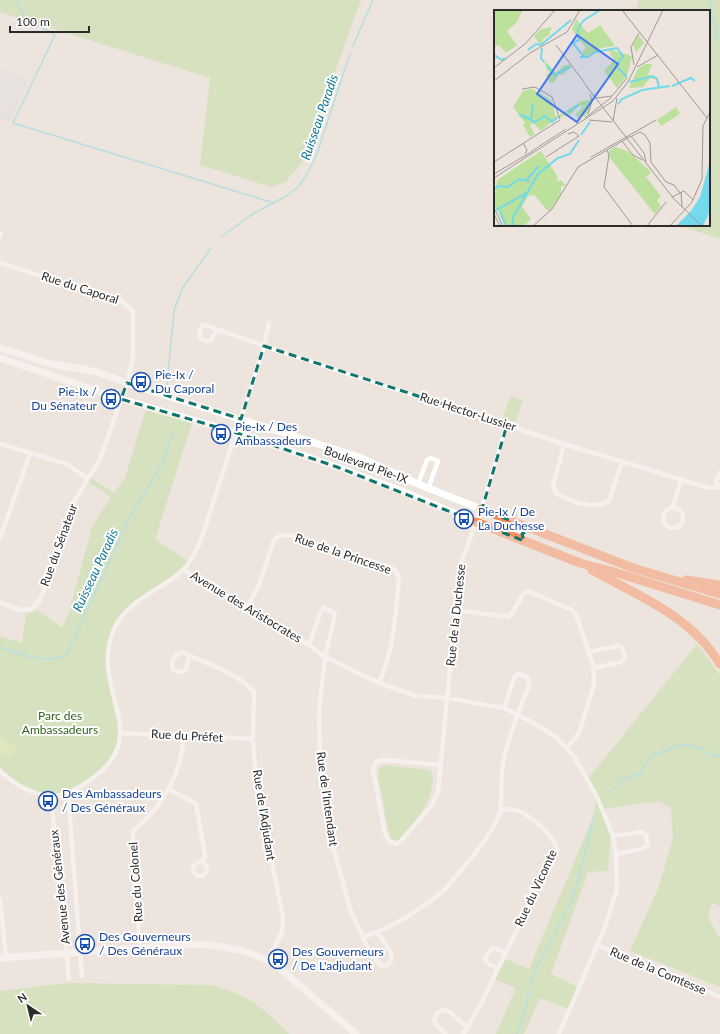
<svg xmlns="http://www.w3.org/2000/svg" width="720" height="1034" font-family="Lato,sans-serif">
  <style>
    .industrial { fill: #dfdde5 }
    .green { fill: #bbe19c }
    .pitch { fill: #cfe898 }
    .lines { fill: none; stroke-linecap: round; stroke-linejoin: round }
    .stream { stroke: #74d9ea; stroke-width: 1.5 }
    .street { stroke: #fff; stroke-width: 4.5 }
    .secondary { stroke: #fff; stroke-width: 7 }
    .highway { stroke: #f88d5c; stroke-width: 9 }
    .marked { fill: none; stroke: #0f766e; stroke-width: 3; stroke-dasharray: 8 5; stroke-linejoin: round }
    .labels { text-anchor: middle; stroke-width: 4; stroke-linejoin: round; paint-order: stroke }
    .street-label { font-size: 12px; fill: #2b2b2b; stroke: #fff }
    .transit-label { font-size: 12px; fill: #164399; stroke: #fff; text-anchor: start }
    .park-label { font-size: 12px; fill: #34651d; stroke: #fff }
    .water-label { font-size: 13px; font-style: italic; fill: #127997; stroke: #fff }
    .inset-river { fill: none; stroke: #74d9ea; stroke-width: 2 }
    .inset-road { fill: none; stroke: #9f9a96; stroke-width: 1 }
    .view { fill: #4378f3; fill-opacity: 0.15; stroke: #4378f3; stroke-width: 2 }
    .inset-edge { fill: none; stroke: #2b2b2b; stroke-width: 2 }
  </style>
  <rect width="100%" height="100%" fill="#ece4dd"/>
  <path class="industrial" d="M0,68L27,80L10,121L0,118Z"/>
  <path class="green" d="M0,0H361L302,163L285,182L271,187L200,165L210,78L0,12Z
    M639,0H720V239L678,225H709V11H636Z
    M510,396L523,400L516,422L503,418Z
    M147,406L193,420L155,539L189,562L184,570L143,597L118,623L107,656L121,725L116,750L98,775L68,793L51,796L22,788L0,771V636L22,643L26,614L38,610L62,628L69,612L92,527L111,497L87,481L90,477L114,493L125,478Z
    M697,644L720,675V906L712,903L708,917L720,939V987L630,951L659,886L673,838L671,809L660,801L602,809L611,831L608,871L588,872L551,974L578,987L569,1009L540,998L524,1034H496L516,988L493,978L503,958L529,969L593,817L597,797L586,778L592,774Z
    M384,765L429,770L433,774C432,806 418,817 398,841L391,839L389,833L378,777L379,769Z
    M68,983L209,985C245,992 264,1008 289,1034H0V991Z"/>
  <path class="pitch" d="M0,735L15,746L16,750L10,758H5L0,754Z"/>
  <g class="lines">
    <path class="stream" d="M14,0L26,19L55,35L13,123L274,203
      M709,0L718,41L720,43
      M353,46L373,0
      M221,237L251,215L288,195L298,187L307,175L317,154L350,54
      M167,385L174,311L182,289L211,248
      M0,647C22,654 43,665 66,655L93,598L127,522L163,462L172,432
      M608,793L617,786L620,780L632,777L640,773L648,760L656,754L677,746L688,745L704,750L713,756L720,755
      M531,984L535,970L569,906L579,877L594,817
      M517,1034L526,1009L529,989"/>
    <path class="street" d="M0,237L1,234
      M0,263L123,302L133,311V358L127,383L100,459L75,500L40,600L32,609L21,610L0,603
      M217,330L210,341H204L200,337V329L203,325L208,326L264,346L564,444L709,488L719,487
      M0,444L67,464L88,479
      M564,444L553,486L557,494C573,502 592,510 609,501L622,461
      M720,472L716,481L720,488
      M418,484L427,460L431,458L438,461L437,464L428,489
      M672,508L682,479
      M663 518a10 10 0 1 1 20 0a10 10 0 1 1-20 0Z
      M0,538L30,454
      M184,570L309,645L325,657L379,683L417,696L447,698L504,708L528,720L556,737L575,758L597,797L613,836L616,854L617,889L605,927L559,1034
      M246,608L258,588L274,540L280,535H289L392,568L397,573L399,581C395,617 394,649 379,683
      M456,610L508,617L512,613L524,593L530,592L572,610L577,617L594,668V685L579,733L567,748
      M309,645L321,611L324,608L334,613L335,615L325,657L319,712L320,755L325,796L333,846L350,909L369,951L380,965L385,967L391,961V953L378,933
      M589,652L618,646L622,648L625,657L621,662L594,668
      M190,656L185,671L179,672L173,670C171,662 173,655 182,652C206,664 235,671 254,692L253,739L256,783L283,917L282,932L268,960
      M121,733L253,739
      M440,765L386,760L376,761L373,770L385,833L389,841L395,844L400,842L432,805L438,792L460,566L484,501L507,425
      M0,771C18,788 47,804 72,791C169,740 84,694 115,627C128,600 161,590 182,571C190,564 195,552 200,543L264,346L269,323
      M169,789L196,804L205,855L202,862
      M68,793L82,976
      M51,796L69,979
      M613,836L641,832L646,835L648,845L642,849L616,854
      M193 869a7 7 0 1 1 14 0a7 7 0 1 1-14 0Z
      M0,899L6,957
      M363,937C389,929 421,910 442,892C447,888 451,882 456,876C471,858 487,841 497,820C505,802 499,782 503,763C507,738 521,707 530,682L527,677L518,674L515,676L504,708
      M597,945L720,997
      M140,948L133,854V831C163,807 181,774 184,736
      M498,968L488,964L485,959L488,953L493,948L505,952
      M446,1034L437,1026L434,1019L437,1013L443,1010L450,1012L468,1028
      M463,1034L481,1004L525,913L541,874L557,850C555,836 524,808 509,809C506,809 502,811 500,811"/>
    <path class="secondary" d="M0,348L48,363L97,372L127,383L359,457L418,484L481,509
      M0,358L121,399L237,433L337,467L394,488L476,522
      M0,958L193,944C221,945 252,950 277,966L356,1034"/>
    <path class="highway" d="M481,509L633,568L720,594
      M476,522L580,563L614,572L720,605
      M592,570C639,596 691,616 720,664
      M686,580L720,585"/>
  </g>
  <path d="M0 0H720V1034H0ZM264,346L507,425L482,509L531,529L522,534L524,541L337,467L237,433L121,399L127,383L241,419Z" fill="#ece4dd" fill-opacity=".55" fill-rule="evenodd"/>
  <path class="marked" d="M264,346L507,425L482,509L531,529L522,534L524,541L337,467L237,433L121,399L127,383L241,419Z"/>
  <defs>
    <g id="bus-ring" transform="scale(1)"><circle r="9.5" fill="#fff" stroke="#1a4fb4" stroke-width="1.5"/><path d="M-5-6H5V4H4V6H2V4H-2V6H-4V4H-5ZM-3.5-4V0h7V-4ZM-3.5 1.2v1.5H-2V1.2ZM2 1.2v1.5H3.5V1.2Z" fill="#1a4fb4"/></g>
  </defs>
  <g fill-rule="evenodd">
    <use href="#bus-ring" x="141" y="382"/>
    <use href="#bus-ring" x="111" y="399"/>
    <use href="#bus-ring" x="221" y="434"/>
    <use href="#bus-ring" x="464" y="519"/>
    <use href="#bus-ring" x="48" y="801"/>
    <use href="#bus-ring" x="85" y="944"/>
    <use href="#bus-ring" x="278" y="959"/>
  </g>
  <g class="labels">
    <g class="street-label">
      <text transform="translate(80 288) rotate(18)" y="4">Rue du Caporal</text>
      <text transform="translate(468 412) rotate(18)" y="4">Rue Hector-Lussier</text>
      <text transform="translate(366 465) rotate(20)" y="4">Boulevard Pie-IX</text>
      <text transform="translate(59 545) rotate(-70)" y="4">Rue du Sénateur</text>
      <text transform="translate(343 554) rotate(19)" y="4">Rue de la Princesse</text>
      <text transform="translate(246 607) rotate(31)" y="4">Avenue des Aristocrates</text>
      <text transform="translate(456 615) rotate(-84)" y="4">Rue de la Duchesse</text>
      <text transform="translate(187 736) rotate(3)" y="4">Rue du Préfet</text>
      <text transform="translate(327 799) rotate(82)" y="4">Rue de l'Intendant</text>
      <text transform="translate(264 815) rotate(81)" y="4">Rue de l'Adjudant</text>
      <text transform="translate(136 882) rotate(-94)" y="4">Rue du Colonel</text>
      <text transform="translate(60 887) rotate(-96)" y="4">Avenue des Généraux</text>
      <text transform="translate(536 888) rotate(-65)" y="4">Rue du Vicomte</text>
      <text transform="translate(658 971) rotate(23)" y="4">Rue de la Comtesse</text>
    </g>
    <g class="transit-label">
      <text x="155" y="379">Pie-Ix /<tspan x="155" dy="14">Du Caporal</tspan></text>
      <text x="97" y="396" text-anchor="end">Pie-Ix /<tspan x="97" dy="14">Du Sénateur</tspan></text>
      <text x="235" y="431">Pie-Ix / Des<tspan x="235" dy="14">Ambassadeurs</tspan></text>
      <text x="478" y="516">Pie-Ix / De<tspan x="478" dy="14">La Duchesse</tspan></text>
      <text x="62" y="798">Des Ambassadeurs<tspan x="62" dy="14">/ Des Généraux</tspan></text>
      <text x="99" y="941">Des Gouverneurs<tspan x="99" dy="14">/ Des Généraux</tspan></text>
      <text x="292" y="956">Des Gouverneurs<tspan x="292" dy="14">/ De L'adjudant</tspan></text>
    </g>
    <g class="park-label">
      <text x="60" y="720">Parc des<tspan x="60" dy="14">Ambassadeurs</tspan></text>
    </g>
    <g class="water-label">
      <text transform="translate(319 117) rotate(-71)" y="5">Ruisseau Paradis</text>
      <text transform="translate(95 570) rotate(-65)" y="5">Ruisseau Paradis</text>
    </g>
  </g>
  <g transform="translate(494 10)">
    <rect width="216" height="216" fill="#ece4dd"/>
    <path d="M0,0H29L22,13L13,21L23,35L12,43L5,35L0,37ZM82,9L94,23L106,15L121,36L107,38L91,47L88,43L92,38L78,20ZM58,17L55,25L49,29L47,36L40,26L47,19ZM145,25L150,33L142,42L139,35ZM114,39L138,46L133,66L123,78L110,61L120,50ZM50,50L62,63L69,56L76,54L78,57L71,62L72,64L65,65L60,72L56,73L52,65L56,62L53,61ZM151,54H158L154,65L160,66L163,70L156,68L149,77L135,78L143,60ZM38,79L57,90L62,107L86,92L97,89L96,101L90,107L88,104L85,109L81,104L89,97L85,95L77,104L62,108L47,121L39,113L36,116L41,124L36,127L29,115L31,113L19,97L29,81ZM182,97L186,103L183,106L186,110L183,106L167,116L163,110ZM121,137L134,141L157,162L152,167L167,186L163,190L167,196L161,204L115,147V141ZM47,141L64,167L62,171L67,170L72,176H67V184L55,202L40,185L34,186L28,197L37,209L30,216H11L0,194L3,170Z" fill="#bbe19c"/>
    <path d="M216,151V201L209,216H182L197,201L206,187Z" fill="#74d9ea"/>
    <path class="inset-river" d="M48,38L47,48L50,52M34,40L42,34L47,35L77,10M101,42L123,38L129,46L122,56L133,67M0,45L8,50L11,48M86,47H94L101,42M91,48L79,33L85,30L84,19L89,11L106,0M53,55L61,65L76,57M136,72L159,66L163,69L165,78M178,76L197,68L201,71M124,94L128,89L148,80L176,76M74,102L85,95M25,104L41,112L51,106L58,112L64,107M37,109L39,94M87,125L96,112M33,169L45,156M0,180L4,176L14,177L25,169L36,171M2,200L33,183L44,164L64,148L76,144L85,130M6,201L12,216M19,216V207L33,183"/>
    <path class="inset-road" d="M128,0L213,108M62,35L90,72M140,55L137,37L145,23M143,57L164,45M0,58L32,33L61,0M0,71L36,43L73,22L86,0M90,73L180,189L208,216M28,79L41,77L58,87L66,109M99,85L103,88L118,86L133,68M94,104L98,91L96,84M91,108L118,87M95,110L118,112M119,111L123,88M74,124L80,122L85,126M137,126L150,143L152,152M138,126L146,122L151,125L156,133L157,152L172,172L180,175L186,183M128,131L139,145L148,150M29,133L33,140L31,144M113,140L115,145L110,177L139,216M38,141L72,119M52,147L85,126M97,147L162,110M0,152L66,110M0,164L39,141M0,168L119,91L134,72L169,0M187,182L188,197M178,187L190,181L199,190M0,198L9,216M0,204L6,216M39,216L58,199L84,157L137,126M153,216L172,192M176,216L198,192L208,169L209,116L216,102"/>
    <path class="view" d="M83,25L124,54L83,112L43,84Z"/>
    <rect width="216" height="216" class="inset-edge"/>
  </g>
  <g transform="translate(28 1006) rotate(325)" stroke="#ffffff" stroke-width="3" paint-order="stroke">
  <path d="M0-3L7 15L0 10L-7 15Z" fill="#2b2b2b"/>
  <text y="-6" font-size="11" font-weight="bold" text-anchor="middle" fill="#2b2b2b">N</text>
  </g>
  <path d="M10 26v6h79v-6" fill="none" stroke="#2b2b2b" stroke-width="2"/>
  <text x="16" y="26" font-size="12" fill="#2b2b2b" stroke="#ffffff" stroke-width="3" paint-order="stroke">100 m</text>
</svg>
